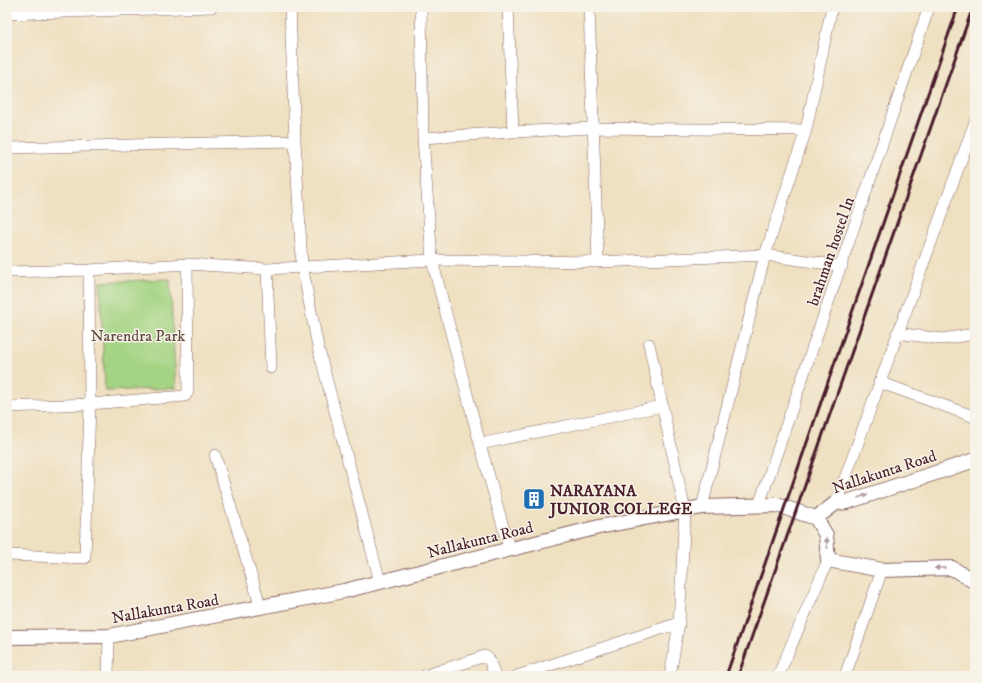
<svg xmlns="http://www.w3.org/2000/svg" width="982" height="683" font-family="'IM FELL DW Pica',serif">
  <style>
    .green { fill: #a4d483; stroke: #777a57 }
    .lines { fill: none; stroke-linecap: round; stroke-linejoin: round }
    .minor-casing { stroke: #846360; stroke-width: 12 }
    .tertiary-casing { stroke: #846360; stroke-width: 16 }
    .minor { stroke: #fff; stroke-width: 11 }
    .tertiary { stroke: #fff; stroke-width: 14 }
    .rail { stroke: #4a1f2b; stroke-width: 3 }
    .oneway { fill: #ae9aa0 }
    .labels { text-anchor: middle; stroke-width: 3; stroke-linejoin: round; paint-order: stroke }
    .street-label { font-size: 16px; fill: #4a1f2b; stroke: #f7f3e8 }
    .park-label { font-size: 16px; fill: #604c41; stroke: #f7f3e8 }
    .poi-label { font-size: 16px; font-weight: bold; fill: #4a1f2b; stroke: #f7f3e8; text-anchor: start }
  </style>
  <rect width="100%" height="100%" fill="#f7f3e8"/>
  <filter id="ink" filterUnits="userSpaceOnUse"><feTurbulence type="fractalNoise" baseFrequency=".025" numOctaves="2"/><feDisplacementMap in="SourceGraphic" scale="8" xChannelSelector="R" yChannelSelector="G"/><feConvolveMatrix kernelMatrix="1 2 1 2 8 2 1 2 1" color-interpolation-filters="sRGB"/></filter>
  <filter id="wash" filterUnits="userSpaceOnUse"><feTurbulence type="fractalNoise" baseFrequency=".012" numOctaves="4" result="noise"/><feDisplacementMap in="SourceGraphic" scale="16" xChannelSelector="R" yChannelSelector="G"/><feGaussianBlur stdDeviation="0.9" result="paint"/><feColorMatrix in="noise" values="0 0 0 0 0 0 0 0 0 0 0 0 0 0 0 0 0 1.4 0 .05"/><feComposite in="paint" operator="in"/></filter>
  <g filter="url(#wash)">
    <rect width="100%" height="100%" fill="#efe0c1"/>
    <path class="green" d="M170,279L176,388L105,391L100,282Z"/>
  </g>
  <g filter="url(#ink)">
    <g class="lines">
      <g class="minor-casing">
        <path id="minor" d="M290,7L295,141L302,265L318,347L380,582
          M421,7L423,138L432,260L480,444L509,548
          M508,7L513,132
          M589,7L598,262
          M7,14L212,7
          M423,138L513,132L592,128L806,130
          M7,148L295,141
          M267,269L271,368
          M7,272L89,270L187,264L267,269L432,260L598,262L765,255L842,266
          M897,333L942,339L975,334
          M649,344L685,511L679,623L670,676
          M879,382L975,417
          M7,407L90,404L185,396L188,392L187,264
          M480,444L662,406
          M215,455L261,608
          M836,503L975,122
          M759,505L929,7
          M702,507L765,255L806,130L832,7
          M7,555L85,558L90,404L89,270
          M108,676L109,636
          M424,676L485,656L489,659L495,676
          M517,676L679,623
          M778,676L828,560
          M845,676L882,570"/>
      </g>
      <g class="tertiary-casing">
        <path id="tertiary" d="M816,518L826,535L828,560L882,570L952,568L975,582
          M816,518L836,503L847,502L975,460
          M7,637L109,636L344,591L599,527L702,507L777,505L816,518"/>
      </g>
      <use href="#minor" class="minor"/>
      <use href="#tertiary" class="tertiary"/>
      <path class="rail" d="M726,676L958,7
        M738,676L973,7"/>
    </g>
    <defs><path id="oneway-solid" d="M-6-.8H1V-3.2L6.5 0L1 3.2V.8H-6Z"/></defs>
    <g class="oneway">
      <use href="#oneway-solid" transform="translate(863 496) rotate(-19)"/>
      <use href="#oneway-solid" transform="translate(827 543) rotate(-95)"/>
      <use href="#oneway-solid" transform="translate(940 568) rotate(178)"/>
    </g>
  </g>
  <defs>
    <g id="building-square" transform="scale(1.15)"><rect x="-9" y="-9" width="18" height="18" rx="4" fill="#1f6fb2" stroke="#f7f3e8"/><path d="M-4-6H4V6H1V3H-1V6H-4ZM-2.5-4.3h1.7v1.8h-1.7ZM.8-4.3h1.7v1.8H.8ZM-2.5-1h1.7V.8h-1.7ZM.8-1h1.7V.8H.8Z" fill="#fff"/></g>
  </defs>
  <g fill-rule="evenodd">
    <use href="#building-square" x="534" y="499"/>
  </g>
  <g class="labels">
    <g class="street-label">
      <text transform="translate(830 251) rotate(-71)" y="6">brahman hostel ln</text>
      <text transform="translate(884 471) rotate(-18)" y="6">Nallakunta Road</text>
      <text transform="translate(480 539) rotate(-14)" y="6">Nallakunta Road</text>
      <text transform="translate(165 608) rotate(-10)" y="6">Nallakunta Road</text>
    </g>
    <g class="park-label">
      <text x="138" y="341">Narendra Park</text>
    </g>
    <g class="poi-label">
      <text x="550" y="496">NARAYANA<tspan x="550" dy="18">JUNIOR COLLEGE</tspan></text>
    </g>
  </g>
  <rect width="982" height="683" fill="none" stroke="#f7f3e8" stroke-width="24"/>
</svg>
